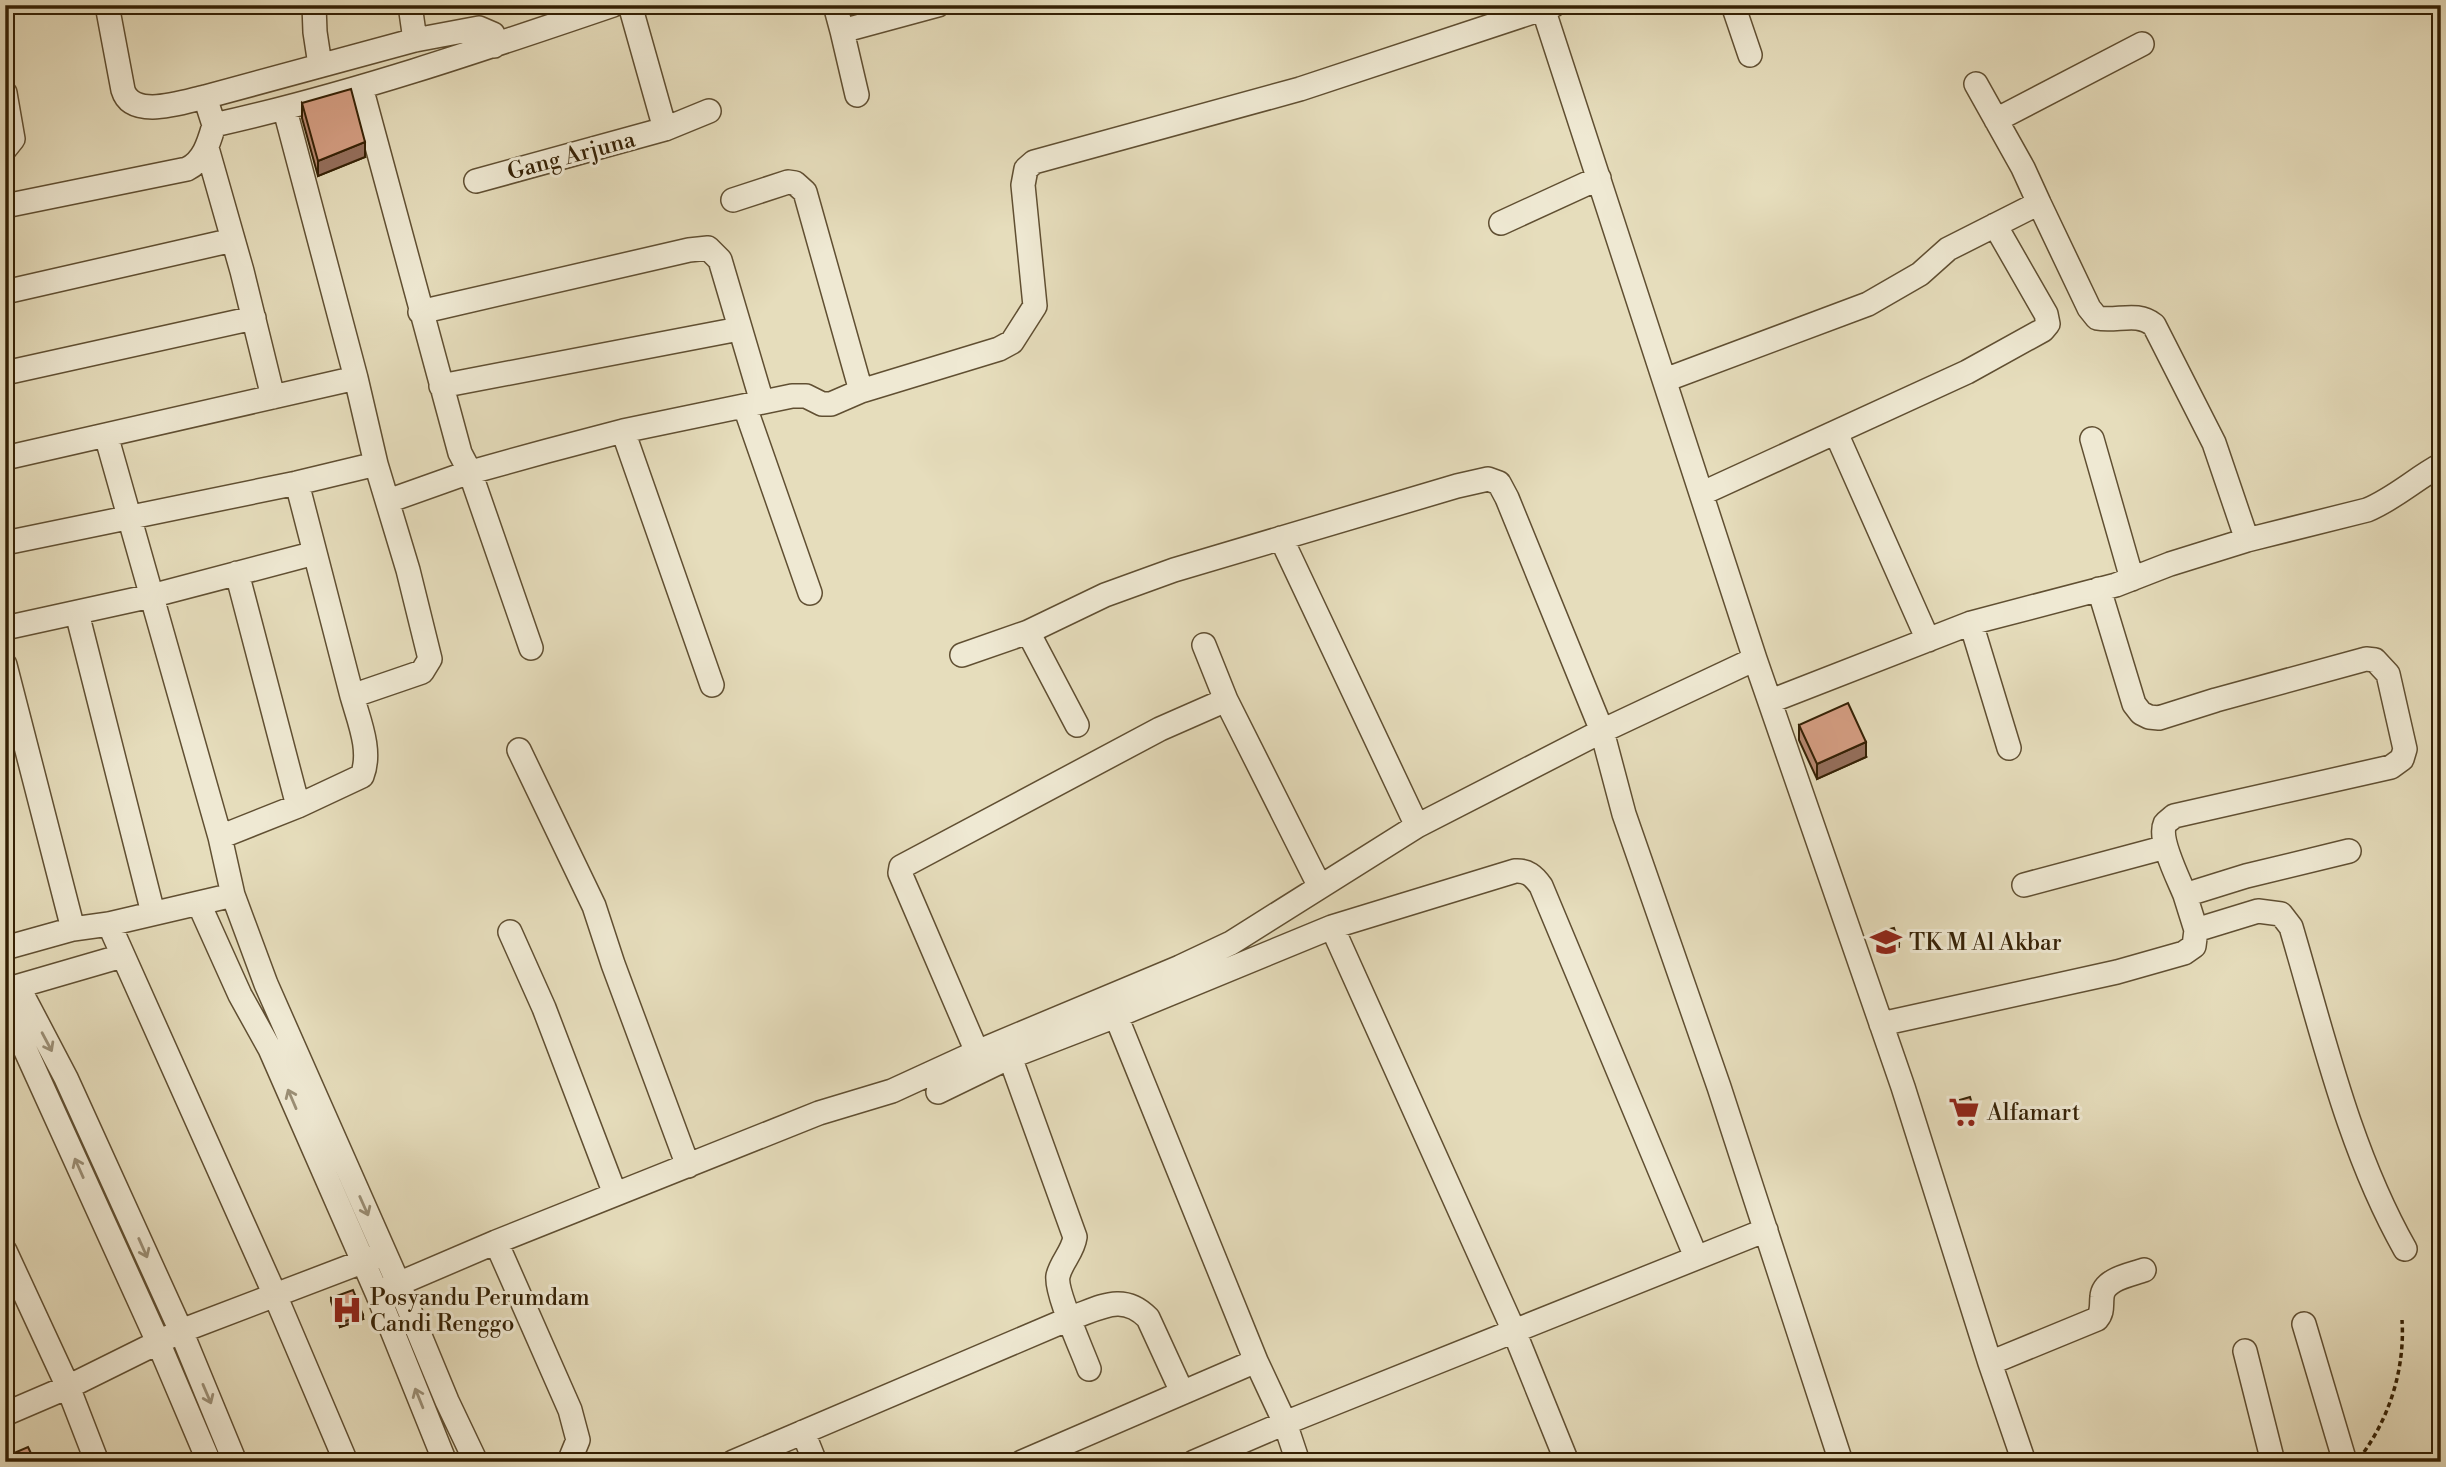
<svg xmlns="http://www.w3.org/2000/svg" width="2446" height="1467" font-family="'Libre Bodoni',serif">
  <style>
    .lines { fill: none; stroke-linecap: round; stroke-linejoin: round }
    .minor-casing { stroke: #604f32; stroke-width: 26 }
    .path { stroke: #342004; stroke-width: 3.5; stroke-dasharray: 5 3.5; stroke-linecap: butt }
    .minor { stroke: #efe9d3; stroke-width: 23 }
    .wall { fill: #b78871; stroke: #342004; stroke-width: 2 }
    .shaded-wall { fill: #956f5c; stroke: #342004; stroke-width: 2 }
    .building { fill: #d59e83; stroke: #342004; stroke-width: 2 }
    .oneway { stroke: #9b8f76 }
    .labels { text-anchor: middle; stroke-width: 6; stroke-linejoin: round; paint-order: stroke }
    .street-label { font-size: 23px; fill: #342004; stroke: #efe9d3 }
    .poi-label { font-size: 23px; fill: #342004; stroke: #efe9d3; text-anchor: start }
  </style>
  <rect width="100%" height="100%" fill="#e6ddbc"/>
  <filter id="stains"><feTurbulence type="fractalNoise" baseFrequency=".00286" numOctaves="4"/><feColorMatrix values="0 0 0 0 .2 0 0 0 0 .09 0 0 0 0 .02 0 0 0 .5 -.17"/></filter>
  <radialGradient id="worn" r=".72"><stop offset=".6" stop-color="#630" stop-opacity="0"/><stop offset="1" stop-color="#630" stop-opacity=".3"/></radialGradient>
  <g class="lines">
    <g class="minor-casing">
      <path id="minor" d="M107,5L123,90C132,120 183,102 205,97
        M314,5L315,32L320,65
        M410,5L415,40
        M630,5L665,129L709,111
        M835,5L842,31L938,5
        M1542,5L1755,659L1903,1087L1990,1363L2024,1462
        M1733,5L1750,55
        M842,31L857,95
        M361,87L460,453L470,472L531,648
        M5,93L13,139L5,149
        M285,110L356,378L376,464L408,570L430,659L422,672L352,696L297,483
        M1996,120L2142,44
        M214,125L205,97L415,40L479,28L493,34L495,39L494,46
        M207,148L242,271L273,397
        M476,181L665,129
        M733,200L788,182L795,183L805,192L861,391
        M5,206L187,169C204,161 209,142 214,125C349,95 481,50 613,5
        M1501,223L1599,178
        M5,292L233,240
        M420,312L689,250L708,248L720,260L762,402
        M5,373L254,318
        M1665,380L1868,304L1920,274L1948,249L2039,203L2023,168L1976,84
        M441,386L739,329
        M745,407L810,593
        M623,431L712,685
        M1836,433L1928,640
        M106,435L220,837L233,895L266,984L399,1285L447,1401L476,1462
        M2092,439L2132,579
        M5,458L356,378
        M1703,493L1967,372L2043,330L2048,324L2046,314L1995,225
        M388,501L464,474L547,451L623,431L792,396H806L822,404H831L861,391L999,349L1012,342L1035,306L1023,185L1026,169L1034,162L1300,89L1554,5
        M1281,538L1417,826
        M2247,540L2367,510C2394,499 2415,479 2441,465
        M5,543L297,483L376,464
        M237,573L298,806
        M2099,589L2134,704L2141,713L2149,717L2159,718L2216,700L2366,659L2375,660L2388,674L2405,749L2402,759L2391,767L2174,816C2171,819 2167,821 2165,824C2158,839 2179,880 2185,895
        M77,613L153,913
        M1971,623L2009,748
        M5,628L151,596L315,553
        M1028,632L1077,725
        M1204,645L1226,700L1320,887
        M1755,659L1602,731L1624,814L1719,1087L1841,1462
        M5,665L73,929
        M1771,701L1971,623L2116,585L2170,564L2247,540L2214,443L2154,325C2137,311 2117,322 2097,318L2089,308L2039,203
        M519,750L594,906L613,964L688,1166
        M220,837L298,806L362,776C372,751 359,721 352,696
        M2024,885L2166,847
        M199,904L240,995L270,1049L377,1293L445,1462
        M109,924L275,1295L346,1462
        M1332,927L1514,1331L1567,1462
        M2196,930L2258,911L2281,914L2291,927C2323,1035 2349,1150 2405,1249
        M510,932L544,1008L615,1194
        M5,948L73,929L109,924L233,895
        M8,989L23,996L66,1078L181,1331L235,1462
        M5,990L122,956
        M5,1005L158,1342L209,1462
        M1881,1024L2117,972L2184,953L2194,946L2196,930L2185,895L2246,876L2349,851
        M977,1052L900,873L901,867L1160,729L1226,700
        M1010,1057L1075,1237C1073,1252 1061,1262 1058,1276C1055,1291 1082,1350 1089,1369
        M938,1092L1010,1057L1116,1016
        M496,1242L570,1410L578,1440L569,1462
        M5,1251L68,1387L97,1462
        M377,1293L496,1242L819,1113L892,1091L977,1052L1180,967L1231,943L1417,826L1602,731L1507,498L1499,483L1488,479L1457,486L1174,570L1105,595L1028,632L962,655
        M2304,1324L2345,1462
        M2245,1351L2273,1462
        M1256,1361L1285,1423L1298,1462
        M1990,1363L2097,1319C2103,1312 2101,1306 2102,1297C2103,1279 2130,1275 2144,1270
        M5,1414L68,1387L181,1331L375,1257
        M803,1432L815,1462
        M733,1462L1071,1318C1100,1308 1123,1292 1148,1318L1182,1392
        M1022,1462L1256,1361L1116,1016L1332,927L1515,871C1527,870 1534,876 1541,886L1696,1257
        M1194,1462L1285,1423L1766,1230"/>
    </g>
    <path class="path" d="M2364,1452C2391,1414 2405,1366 2402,1320"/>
    <use href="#minor" class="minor"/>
  </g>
  <path class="wall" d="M302,103L365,157L318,176L302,118Z
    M1799,725L1866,757L1817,779L1799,740Z
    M331,1298L363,1319L340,1327L331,1301Z"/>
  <path class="shaded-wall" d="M365,142V157L318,176V161Z
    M1866,742V757L1817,779V764Z
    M1899,943V947L1878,952V948Z
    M1975,1114V1118L1959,1123V1119Z
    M363,1315V1319L340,1327V1323Z"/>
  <path class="building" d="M351,89L365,142L318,161L302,103Z
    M1848,703L1866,742L1817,764L1799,725Z
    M1894,928L1899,943L1878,948L1874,933Z
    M1970,1097L1975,1114L1959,1119L1953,1102Z
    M353,1290L363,1315L340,1323L331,1298Z
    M28,1447L35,1462H5V1457Z"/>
  <defs><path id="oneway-shaft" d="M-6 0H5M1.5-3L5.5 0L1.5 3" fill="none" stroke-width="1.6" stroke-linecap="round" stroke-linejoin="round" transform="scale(1.75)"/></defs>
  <g class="oneway">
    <use href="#oneway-shaft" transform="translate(47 1042) rotate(62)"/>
    <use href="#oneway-shaft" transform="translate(292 1099) rotate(-113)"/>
    <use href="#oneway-shaft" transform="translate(79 1168) rotate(-114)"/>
    <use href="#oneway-shaft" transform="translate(364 1206) rotate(66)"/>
    <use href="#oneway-shaft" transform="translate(143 1248) rotate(66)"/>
    <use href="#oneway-shaft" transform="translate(207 1394) rotate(67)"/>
    <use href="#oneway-shaft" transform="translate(419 1398) rotate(-112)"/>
  </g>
  <defs>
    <g id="school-bare" transform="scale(2.415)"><path d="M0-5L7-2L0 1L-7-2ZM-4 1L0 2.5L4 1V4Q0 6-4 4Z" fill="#8f2418" stroke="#efe9d3" stroke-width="2.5" paint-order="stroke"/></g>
    <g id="supermarket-bare" transform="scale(2.415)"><path d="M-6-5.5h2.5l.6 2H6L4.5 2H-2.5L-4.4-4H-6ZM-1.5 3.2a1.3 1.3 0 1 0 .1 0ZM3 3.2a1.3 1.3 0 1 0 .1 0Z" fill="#8f2418" stroke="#efe9d3" stroke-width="2.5" paint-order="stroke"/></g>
    <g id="hospital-bare" transform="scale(2.415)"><path d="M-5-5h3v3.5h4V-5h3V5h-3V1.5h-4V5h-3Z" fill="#8f2418" stroke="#efe9d3" stroke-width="2.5" paint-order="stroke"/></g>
  </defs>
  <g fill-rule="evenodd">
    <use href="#school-bare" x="1886" y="942"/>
    <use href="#supermarket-bare" x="1964" y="1112"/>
    <use href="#hospital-bare" x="347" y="1310"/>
  </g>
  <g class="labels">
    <g class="street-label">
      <text transform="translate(571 155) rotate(-15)" y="8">Gang Arjuna</text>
    </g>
    <g class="poi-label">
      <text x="1909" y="950">TK M Al Akbar</text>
      <text x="1987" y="1120">Alfamart</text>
      <text x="370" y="1305">Posyandu Perumdam<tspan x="370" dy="26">Candi Renggo</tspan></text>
    </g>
  </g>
  <rect width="2446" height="1467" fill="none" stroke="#e6ddbc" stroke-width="28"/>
  <rect x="7" y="7" width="2432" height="1453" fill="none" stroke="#342004" stroke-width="3.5"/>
  <rect x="14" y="14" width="2418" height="1439" fill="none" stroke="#342004" stroke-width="2"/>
  <rect width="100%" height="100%" filter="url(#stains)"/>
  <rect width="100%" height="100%" fill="url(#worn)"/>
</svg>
